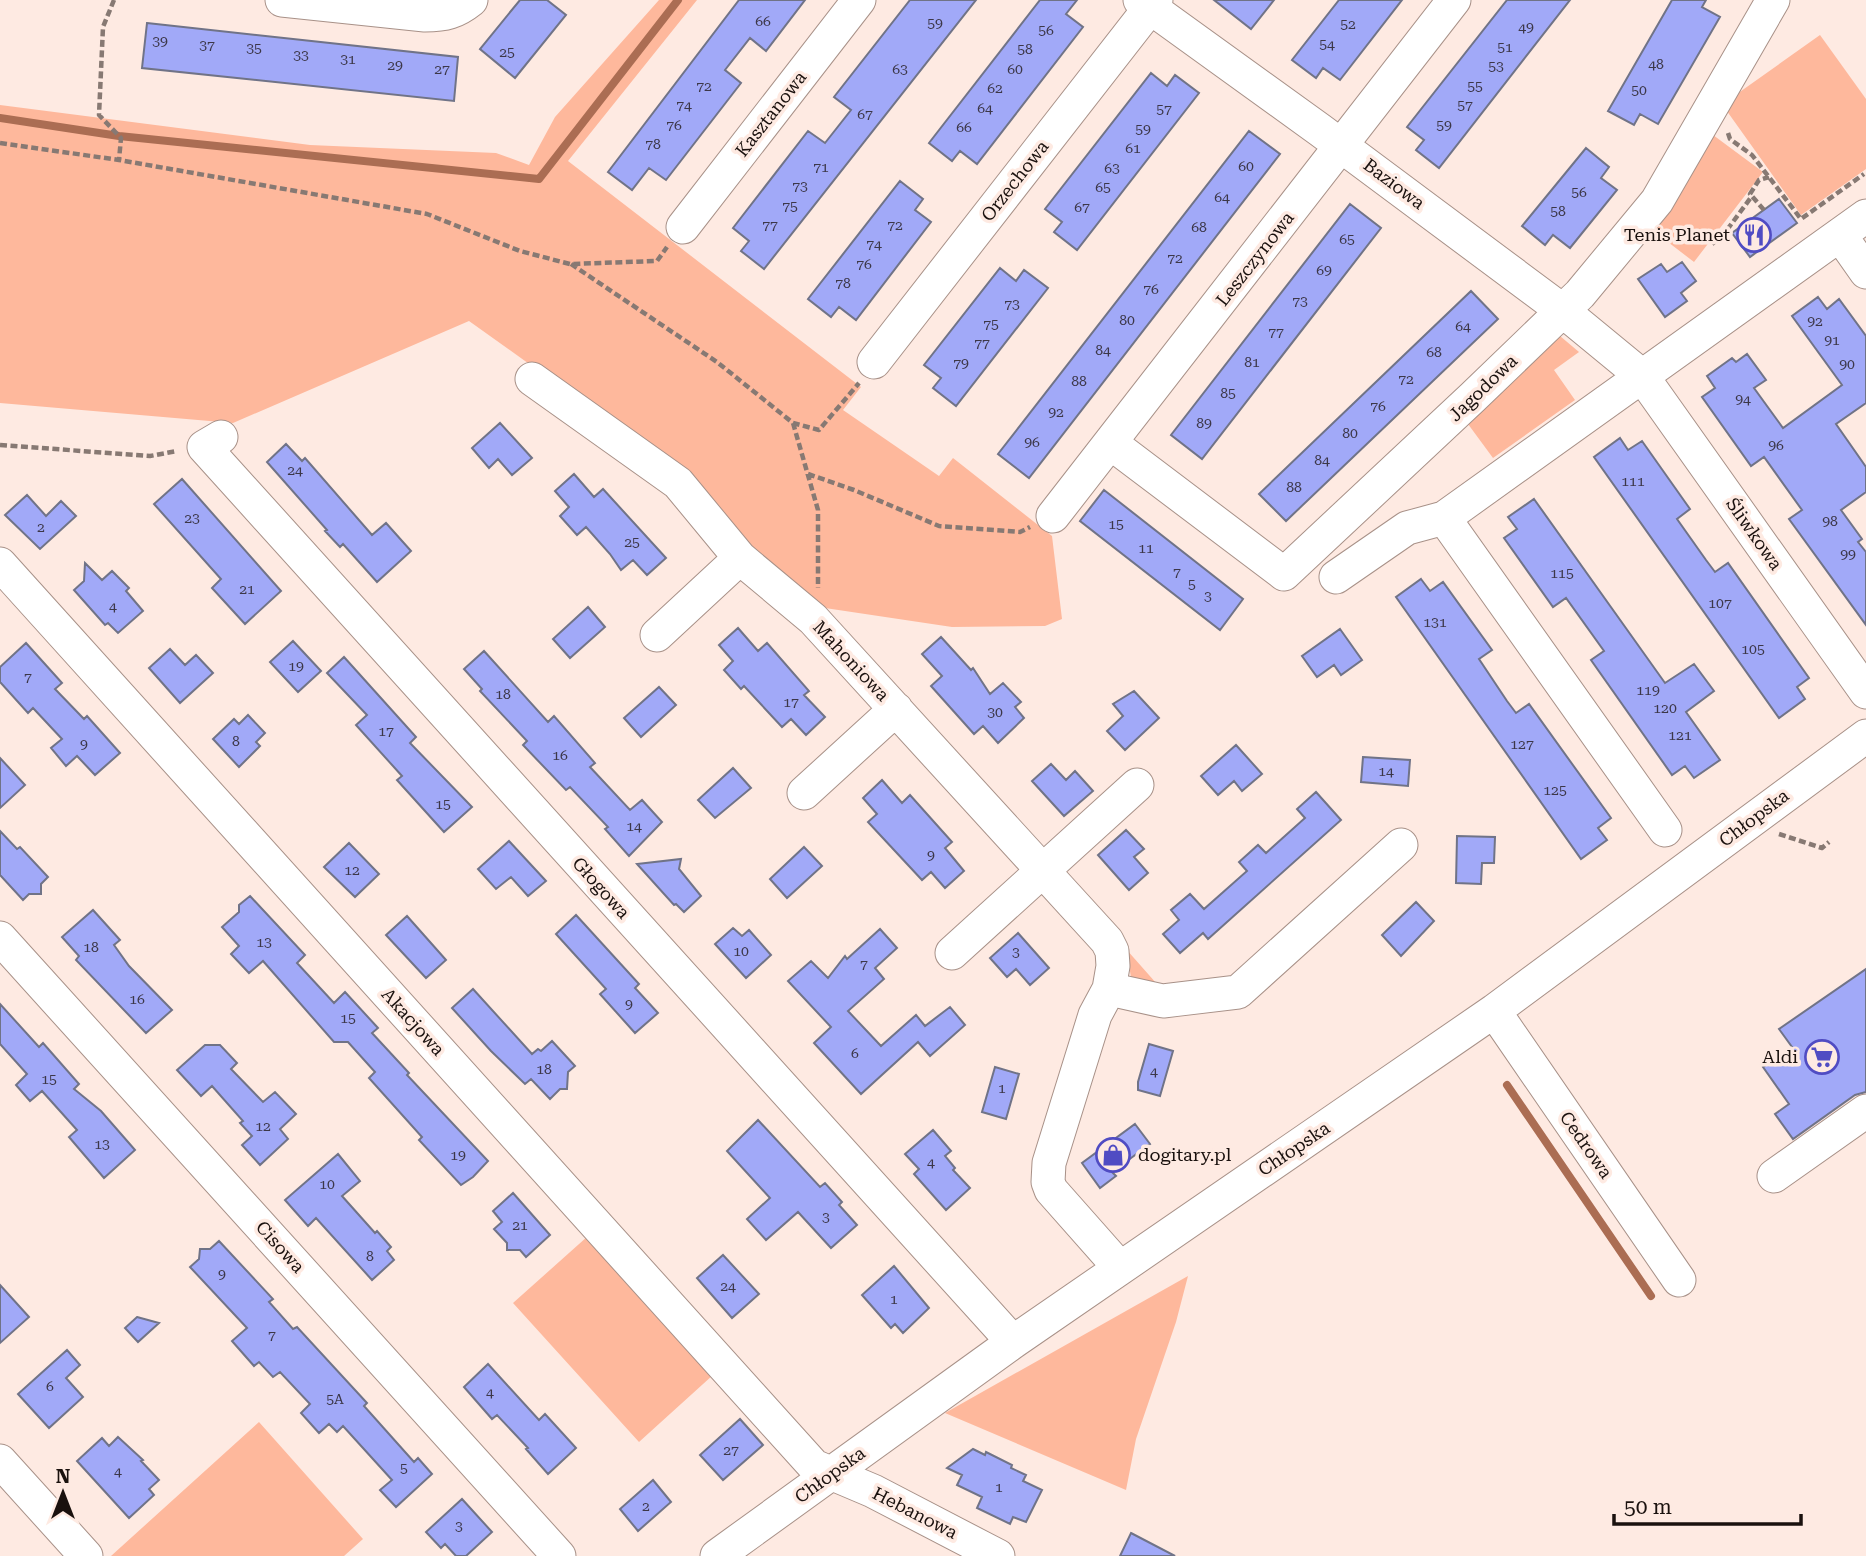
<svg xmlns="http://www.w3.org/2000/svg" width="1866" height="1556" font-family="'Roboto Serif',serif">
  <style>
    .green { fill: #feb89c }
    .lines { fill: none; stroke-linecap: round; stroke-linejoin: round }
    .stream { stroke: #ab6d53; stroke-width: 8 }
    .building { fill: #a1a9f8; stroke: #707387; stroke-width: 2 }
    .minor-casing { stroke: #a89188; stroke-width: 35 }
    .path { stroke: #877973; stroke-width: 4.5; stroke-dasharray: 7 3.5; stroke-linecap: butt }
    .minor { stroke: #fff; stroke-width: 33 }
    .labels { text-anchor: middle; stroke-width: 7; stroke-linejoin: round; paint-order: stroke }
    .number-label { font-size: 14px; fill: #3c3748 }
    .street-label { font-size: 18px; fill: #1a110e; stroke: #feeae2 }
    .poi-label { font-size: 18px; fill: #1a110e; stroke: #feeae2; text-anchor: end }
  </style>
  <rect width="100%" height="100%" fill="#feeae2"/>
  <path class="green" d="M659,0H697L568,161L861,387L843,410L939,476L953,458L1052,536L1062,619L1045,626L952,627L825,608L532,366L469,321L233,423L0,403V105L310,145L496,153L529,165L555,117Z
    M1820,35L1866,99V169L1801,215L1724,107L1727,101Z
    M1709,132L1763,172L1694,262L1651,229Z
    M1560,336L1579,352L1554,370L1575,400L1493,458L1468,424Z
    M1126,949L1164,992L1131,977Z
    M588,1236L713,1375L639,1442L513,1303Z
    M1188,1276L1176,1322L1136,1439L1126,1490L945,1413Z
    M259,1422L363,1539L344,1556H111Z"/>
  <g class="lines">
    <path class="stream" d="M0,118L119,136L539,179L678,0
      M1507,1085L1651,1296"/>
  </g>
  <path class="building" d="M520,0H547L566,15L515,78L480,49Z
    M739,0H805L766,51L750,38L725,70L741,83L666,180L649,168L632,190L608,172Z
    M910,0H976L764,269L741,251L749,241L733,228L808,131L825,143L851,110L834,97Z
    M1040,0H1077L1066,14L1083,27L977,164L960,151L952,161L929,143Z
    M1214,0H1274L1251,29Z
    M1339,0H1402L1340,80L1323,68L1316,78L1292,60Z
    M1507,0H1570L1439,168L1416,150L1424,140L1407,127Z
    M1672,0H1706L1702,7L1720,17L1658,124L1640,114L1634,125L1608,111Z
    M147,23L458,57L454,101L142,68Z
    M1151,73L1167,86L1175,75L1199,93L1077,250L1054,232L1062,222L1045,209Z
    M1249,131L1280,154L1029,478L998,454Z
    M1586,148L1609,167L1601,178L1617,190L1570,248L1553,235L1545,245L1522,226Z
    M900,181L923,199L915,210L931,222L856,320L839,307L831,317L808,299Z
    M1779,199L1797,223L1750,257L1732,233Z
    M1350,204L1381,228L1202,459L1171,435Z
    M1682,262L1696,281L1681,293L1687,301L1665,317L1638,279L1661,264L1667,272Z
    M1000,268L1016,281L1024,270L1048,288L956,406L933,388L941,378L924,365Z
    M1471,291L1498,319L1286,521L1259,494Z
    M1818,297L1827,309L1839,299L1866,336V403L1836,424L1866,467V492L1841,510L1862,539L1858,542L1866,552V625L1789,519L1802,510L1764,457L1751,466L1702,397L1715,388L1707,376L1732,358L1736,362L1747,354L1766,380L1754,388L1783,428L1842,385L1792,316Z
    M500,423L532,458L512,475L498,459L489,468L472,448Z
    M1620,438L1628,450L1642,441L1690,509L1677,519L1706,560L1715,572L1728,563L1809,678L1797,687L1805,699L1779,718L1594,457Z
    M286,444L302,461L305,458L372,535L386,523L411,551L377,582L343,544L340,547L325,531L327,530L267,462Z
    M574,474L594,497L603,489L666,558L647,575L633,560L621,570L610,554L586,527L577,535L560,516L569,507L555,491Z
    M182,479L281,591L245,624L212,588L221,579L154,504Z
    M1104,490L1243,599L1220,630L1080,521Z
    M27,495L46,516L61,501L76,516L40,549L5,515Z
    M1534,499L1665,683L1694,664L1714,691L1686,712L1720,760L1694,778L1685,766L1672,775L1591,660L1604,651L1566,598L1553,607L1504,538L1517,529L1508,517Z
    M85,563L102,580L112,571L129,588L126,591L143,611L118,633L108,623L105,625L74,590L84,581Z
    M1421,579L1430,591L1443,582L1492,650L1479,659L1507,701L1516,713L1529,704L1611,818L1598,828L1607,840L1581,859L1396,597Z
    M588,607L605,627L570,658L553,639Z
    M738,628L758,651L767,643L809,691L804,695L825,717L806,735L791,719L782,727L744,686L741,689L724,670L733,661L719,645Z
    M1340,629L1362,660L1341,675L1334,665L1317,677L1302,656Z
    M941,637L971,670L973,668L990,694L1003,683L1021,702L1015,707L1024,718L998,743L983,726L974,734L931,686L942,676L922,654Z
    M293,641L321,671L298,692L270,662Z
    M26,643L62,683L55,689L84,719L87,716L120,753L95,775L77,756L66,766L51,748L62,739L33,708L28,713L0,682V667Z
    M170,649L185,665L196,655L213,673L180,703L149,668Z
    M484,651L548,722L554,716L595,763L590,767L630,810L642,800L662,822L629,856L605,829L608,827L570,787L566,790L523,745L527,741L480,691L482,689L464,669Z
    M344,657L416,737L410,743L472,807L444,832L397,780L402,776L356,725L367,715L327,673Z
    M659,687L676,705L641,737L624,718Z
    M1134,691L1159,718L1125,750L1107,731L1123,716L1113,704Z
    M248,715L265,733L256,742L260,746L239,767L213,739L234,719L239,724Z
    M1236,745L1262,774L1242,791L1234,781L1218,795L1201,776Z
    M1363,757L1410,760L1408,786L1361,782Z
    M0,758L25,785L0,808Z
    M1051,764L1066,780L1075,771L1093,791L1064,816L1032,781Z
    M733,768L751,788L715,818L698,800Z
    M882,780L902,803L910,795L952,842L945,848L964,871L945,888L931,872L922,880L868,822L877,814L863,798Z
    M1316,792L1341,820L1208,939L1203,933L1180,953L1163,934L1179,920L1171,910L1190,894L1204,909L1247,871L1239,862L1258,845L1266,853L1305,818L1297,809Z
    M1126,830L1144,849L1134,857L1148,873L1129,890L1098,855Z
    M0,831L17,849L20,847L48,877L41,884V894H29L23,900L0,875Z
    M1457,836L1495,837L1494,863H1482L1481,884L1456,883Z
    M509,841L546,881L528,896L511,877L496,889L478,869Z
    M349,843L379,874L355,897L324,867Z
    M804,847L822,866L787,898L770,879Z
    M681,859L679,869L701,896L684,912L676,904L674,905L637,864Z
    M250,896L305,955L297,963L334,1003L345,992L378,1028L372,1033L409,1073L407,1075L488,1161L473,1177L461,1185L419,1140L422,1137L369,1078L375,1072L348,1042H334L263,961L249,973L231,954L239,946L222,927L239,912V905Z
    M1416,902L1434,921L1401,956L1382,935Z
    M93,910L120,940L114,945L129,966L172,1010L146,1033L76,960L79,956L62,937Z
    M576,915L639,984L635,988L658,1013L635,1033L600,994L606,989L556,934Z
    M407,916L446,960L426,978L386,935Z
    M733,928L742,936L749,930L771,955L746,978L715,944Z
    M880,929L897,948L875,968L884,979L848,1011L881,1046L916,1015L925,1026L950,1007L965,1025L930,1056L918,1042L861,1094L814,1043L831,1027L788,981L811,961L828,978L845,956L847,959Z
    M1018,933L1049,968L1030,985L1016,969L1007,977L990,958Z
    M1866,969V1092L1855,1095L1793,1139L1775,1114L1789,1104L1763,1067L1792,1047L1779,1029Z
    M473,989L532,1054L538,1049L541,1051L552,1041L575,1066L568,1072L567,1089H560L550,1099L531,1079L525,1084L491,1051L452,1008Z
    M0,1004L39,1047L43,1043L79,1084L74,1089L101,1111L135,1150L104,1178L69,1137L77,1130L42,1091L30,1101L16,1085L27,1074L0,1044Z
    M1149,1044L1173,1051L1160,1096L1138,1090V1082Z
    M205,1045H220L237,1063L231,1069L263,1102L275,1092L296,1114L280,1129L288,1139L260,1165L242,1145L252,1136L240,1123L243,1121L212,1086L201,1096L177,1070Z
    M995,1067L1019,1074L1006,1119L982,1112Z
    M758,1120L820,1187L825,1183L842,1202L839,1205L857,1225L831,1248L798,1212L766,1240L747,1219L770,1198L727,1151Z
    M1135,1124L1150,1144L1112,1172L1116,1176L1100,1188L1082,1163Z
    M933,1130L951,1151L945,1156L955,1168L953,1170L970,1188L946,1210L914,1174L919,1169L905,1154Z
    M338,1154L360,1181L342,1196L375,1233L377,1231L391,1247L387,1251L394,1260L372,1280L316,1218L308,1226L285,1200Z
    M513,1193L550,1235L526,1257L520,1250H507V1243L494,1229L502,1222L493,1211Z
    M219,1241L273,1299L269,1302L293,1329L297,1327L367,1403L364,1406L414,1462L418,1458L432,1474L396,1507L380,1490L392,1480L343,1426L337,1432L329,1424L319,1433L301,1413L310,1404L280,1372L273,1377L259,1362L254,1366L232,1341L247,1328L190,1267L199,1259L200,1249H210Z
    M723,1255L759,1294L732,1318L697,1278Z
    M894,1266L929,1308L903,1333L895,1324L891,1328L862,1295Z
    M0,1285L29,1317L0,1343Z
    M137,1317L159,1323L138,1342L125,1328Z
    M67,1350L80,1365L66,1378L83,1397L49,1428L18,1394Z
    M488,1364L539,1420L545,1414L576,1448L548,1474L526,1449L528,1448L497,1415L492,1419L464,1387Z
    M740,1419L763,1445L723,1480L700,1455Z
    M118,1437L143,1460L141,1461L159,1480L149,1489L154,1495L129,1518L77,1461L102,1438L109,1446Z
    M973,1449L985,1455L986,1452L1012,1465L1011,1468L1026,1475L1023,1481L1042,1490L1026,1522L1013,1517L1010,1524L977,1508L982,1497L957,1485L962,1475L947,1468Z
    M653,1480L671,1502L638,1531L620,1509Z
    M462,1499L492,1532L466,1556H456L445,1544L441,1548L426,1532Z
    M1131,1533L1175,1556H1120Z"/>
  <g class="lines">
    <g class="minor-casing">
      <path id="minor" d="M282,0L425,15C445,15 456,12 471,0
        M1140,0L1320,130L1563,311L1642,376L1866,692
        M683,227L859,0
        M1840,235L1866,272
        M874,362L1156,0
        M532,379L678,483L740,558L813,619L1107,941L1112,951L1113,966L1109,989L1095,1015L1049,1163L1048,1182L1051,1190L1120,1268
        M221,437L204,447L1013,1342
        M1112,444L1284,574L1473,397L1580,294L1657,201L1773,0
        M1053,516L1454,0
        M1444,518L1665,830
        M0,564L814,1466L873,1491L998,1556
        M1336,577L1407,528L1444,518L1866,216
        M657,635L740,558
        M804,793L896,709
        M0,938L559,1556
        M952,953L1137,785
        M1109,989L1163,1001L1238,992L1401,845
        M1494,1011L1679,1280
        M1774,1176L1866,1111
        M0,1461L86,1556
        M717,1556L1013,1342L1494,1011L1866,736"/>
    </g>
    <path class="path" d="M114,0L103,27L99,115L121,138L119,160
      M1728,133L1730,139L1752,155L1801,219L1864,174
      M0,143L119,160L427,214L520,251L570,264L657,261L667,247
      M1764,210L1750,194L1759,180L1769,177
      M1712,244L1724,234L1752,196
      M571,264L717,362L793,423L819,430L859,383
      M793,423L818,510V588
      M0,445L150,456L177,451
      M808,474L854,490L939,526L1020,532L1030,527
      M1779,834L1822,848L1829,842"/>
    <use href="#minor" class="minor"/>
  </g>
  <defs>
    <g id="restaurant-ring" transform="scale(1.75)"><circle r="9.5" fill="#feeae2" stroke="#504cc3" stroke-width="1.5"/><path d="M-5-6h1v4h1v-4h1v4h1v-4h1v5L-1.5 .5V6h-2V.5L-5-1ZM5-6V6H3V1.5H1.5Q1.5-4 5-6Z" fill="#504cc3"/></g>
    <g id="supermarket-ring" transform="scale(1.75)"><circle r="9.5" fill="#feeae2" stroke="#504cc3" stroke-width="1.5"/><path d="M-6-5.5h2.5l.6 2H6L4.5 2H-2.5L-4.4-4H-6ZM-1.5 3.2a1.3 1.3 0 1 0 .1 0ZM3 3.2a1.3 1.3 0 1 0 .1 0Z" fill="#504cc3"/></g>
    <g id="shop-ring" transform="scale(1.75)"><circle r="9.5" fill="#feeae2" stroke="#504cc3" stroke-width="1.5"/><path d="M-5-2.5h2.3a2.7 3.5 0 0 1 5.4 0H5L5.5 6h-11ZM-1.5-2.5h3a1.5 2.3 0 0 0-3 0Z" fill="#504cc3"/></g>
  </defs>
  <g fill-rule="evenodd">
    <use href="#restaurant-ring" x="1754" y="235"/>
    <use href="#supermarket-ring" x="1822" y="1057"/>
    <use href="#shop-ring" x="1113" y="1155"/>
  </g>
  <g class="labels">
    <g class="number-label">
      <text x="763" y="26">66</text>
      <text x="935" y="28">59</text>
      <text x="1348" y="29">52</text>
      <text x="1526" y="32">49</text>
      <text x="1046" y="35">56</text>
      <text x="160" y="46">39</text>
      <text x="1327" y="49">54</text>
      <text x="207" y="50">37</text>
      <text x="1505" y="52">51</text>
      <text x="254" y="53">35</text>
      <text x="1025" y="54">58</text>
      <text x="507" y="57">25</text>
      <text x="301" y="60">33</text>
      <text x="348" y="64">31</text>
      <text x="1656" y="69">48</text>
      <text x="395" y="70">29</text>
      <text x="1496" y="71">53</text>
      <text x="442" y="74">27</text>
      <text x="900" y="74">63</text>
      <text x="1015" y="74">60</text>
      <text x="704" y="91">72</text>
      <text x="1475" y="91">55</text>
      <text x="995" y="93">62</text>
      <text x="1639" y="95">50</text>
      <text x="684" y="110">74</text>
      <text x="1465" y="110">57</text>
      <text x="985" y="113">64</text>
      <text x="1164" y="114">57</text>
      <text x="865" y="119">67</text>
      <text x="674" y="130">76</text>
      <text x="1444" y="130">59</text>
      <text x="964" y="132">66</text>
      <text x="1143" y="134">59</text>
      <text x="653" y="149">78</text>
      <text x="1133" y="153">61</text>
      <text x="1246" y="171">60</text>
      <text x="821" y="172">71</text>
      <text x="1112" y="173">63</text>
      <text x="800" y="191">73</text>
      <text x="1103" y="192">65</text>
      <text x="1579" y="197">56</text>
      <text x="1222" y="202">64</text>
      <text x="790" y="211">75</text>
      <text x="1082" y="212">67</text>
      <text x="1558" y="216">58</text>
      <text x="770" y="230">77</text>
      <text x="895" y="230">72</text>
      <text x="1199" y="232">68</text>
      <text x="1347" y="244">65</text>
      <text x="874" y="249">74</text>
      <text x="1175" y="263">72</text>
      <text x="864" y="269">76</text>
      <text x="1324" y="275">69</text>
      <text x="843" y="288">78</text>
      <text x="1151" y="294">76</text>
      <text x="1300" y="306">73</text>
      <text x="1012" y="309">73</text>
      <text x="1127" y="325">80</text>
      <text x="1815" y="326">92</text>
      <text x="991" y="329">75</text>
      <text x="1463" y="331">64</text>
      <text x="1276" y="337">77</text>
      <text x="1832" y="345">91</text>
      <text x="982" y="348">77</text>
      <text x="1103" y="355">84</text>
      <text x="1434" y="357">68</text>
      <text x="1252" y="367">81</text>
      <text x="961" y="368">79</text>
      <text x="1847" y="369">90</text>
      <text x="1406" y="384">72</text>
      <text x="1079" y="386">88</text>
      <text x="1228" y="398">85</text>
      <text x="1743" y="404">94</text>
      <text x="1378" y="411">76</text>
      <text x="1056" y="417">92</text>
      <text x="1204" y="428">89</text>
      <text x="1350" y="438">80</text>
      <text x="1032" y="447">96</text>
      <text x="1776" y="450">96</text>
      <text x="1322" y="465">84</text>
      <text x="295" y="475">24</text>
      <text x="1633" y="486">111</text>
      <text x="1294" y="492">88</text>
      <text x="192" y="523">23</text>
      <text x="1830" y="526">98</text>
      <text x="1116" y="529">15</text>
      <text x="41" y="532">2</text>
      <text x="632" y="547">25</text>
      <text x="1146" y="553">11</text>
      <text x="1848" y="559">99</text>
      <text x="1177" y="577">7</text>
      <text x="1562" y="578">115</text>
      <text x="1192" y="589">5</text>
      <text x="247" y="594">21</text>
      <text x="1208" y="601">3</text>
      <text x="1720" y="608">107</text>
      <text x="113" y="611">4</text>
      <text x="1435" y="627">131</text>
      <text x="1753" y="654">105</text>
      <text x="296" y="671">19</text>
      <text x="28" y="682">7</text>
      <text x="1648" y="695">119</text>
      <text x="503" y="699">18</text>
      <text x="791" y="707">17</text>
      <text x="1665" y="713">120</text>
      <text x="995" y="717">30</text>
      <text x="386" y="736">17</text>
      <text x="1680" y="740">121</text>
      <text x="236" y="746">8</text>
      <text x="84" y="749">9</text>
      <text x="1522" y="749">127</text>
      <text x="560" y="760">16</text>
      <text x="1386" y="776">14</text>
      <text x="1555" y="795">125</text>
      <text x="443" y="809">15</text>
      <text x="634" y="831">14</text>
      <text x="931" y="860">9</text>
      <text x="352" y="875">12</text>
      <text x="264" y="947">13</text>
      <text x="91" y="952">18</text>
      <text x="741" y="956">10</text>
      <text x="1016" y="957">3</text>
      <text x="864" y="969">7</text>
      <text x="137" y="1004">16</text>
      <text x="629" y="1009">9</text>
      <text x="348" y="1023">15</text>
      <text x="855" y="1058">6</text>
      <text x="544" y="1074">18</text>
      <text x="1154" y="1076">4</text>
      <text x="49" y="1084">15</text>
      <text x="1002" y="1093">1</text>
      <text x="263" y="1131">12</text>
      <text x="102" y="1149">13</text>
      <text x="458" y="1160">19</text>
      <text x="931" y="1167">4</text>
      <text x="327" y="1189">10</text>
      <text x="826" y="1222">3</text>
      <text x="520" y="1230">21</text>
      <text x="370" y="1261">8</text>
      <text x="222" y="1279">9</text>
      <text x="728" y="1291">24</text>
      <text x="894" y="1304">1</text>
      <text x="272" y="1340">7</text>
      <text x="50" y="1391">6</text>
      <text x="490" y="1397">4</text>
      <text x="335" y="1404">5A</text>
      <text x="731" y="1455">27</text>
      <text x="404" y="1473">5</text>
      <text x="118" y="1476">4</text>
      <text x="999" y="1492">1</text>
      <text x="646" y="1511">2</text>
      <text x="459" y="1531">3</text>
    </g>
    <g class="street-label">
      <text transform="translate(771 114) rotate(-52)" y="6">Kasztanowa</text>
      <text transform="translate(1015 181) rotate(-52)" y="6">Orzechowa</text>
      <text transform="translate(1394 184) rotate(37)" y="6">Baziowa</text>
      <text transform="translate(1255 259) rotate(-52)" y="6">Leszczynowa</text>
      <text transform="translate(1483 388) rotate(-44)" y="6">Jagodowa</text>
      <text transform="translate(1754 534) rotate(55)" y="6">Śliwkowa</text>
      <text transform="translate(851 661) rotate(47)" y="6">Mahoniowa</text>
      <text transform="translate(1754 818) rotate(-37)" y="6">Chłopska</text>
      <text transform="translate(601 888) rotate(48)" y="6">Głogowa</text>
      <text transform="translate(413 1022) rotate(48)" y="6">Akacjowa</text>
      <text transform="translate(1586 1145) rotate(55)" y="6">Cedrowa</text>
      <text transform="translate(1294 1149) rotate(-34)" y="6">Chłopska</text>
      <text transform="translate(280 1247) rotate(48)" y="6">Cisowa</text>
      <text transform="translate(830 1475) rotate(-36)" y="6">Chłopska</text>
      <text transform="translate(915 1513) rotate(27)" y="6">Hebanowa</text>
    </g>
    <g class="poi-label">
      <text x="1730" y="241">Tenis Planet</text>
      <text x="1798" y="1063">Aldi</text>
      <text x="1138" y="1161" text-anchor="start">dogitary.pl</text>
    </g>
  </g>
  <g transform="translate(63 1493)" stroke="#feeae2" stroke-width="5" paint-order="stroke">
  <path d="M0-5L12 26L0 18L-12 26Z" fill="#1a110e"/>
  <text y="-10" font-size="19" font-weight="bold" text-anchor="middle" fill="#1a110e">N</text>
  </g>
  <path d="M1614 1514v10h187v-10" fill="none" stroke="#1a110e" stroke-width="3.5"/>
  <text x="1624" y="1514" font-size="21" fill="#1a110e" stroke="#feeae2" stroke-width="5" paint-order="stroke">50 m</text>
</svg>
